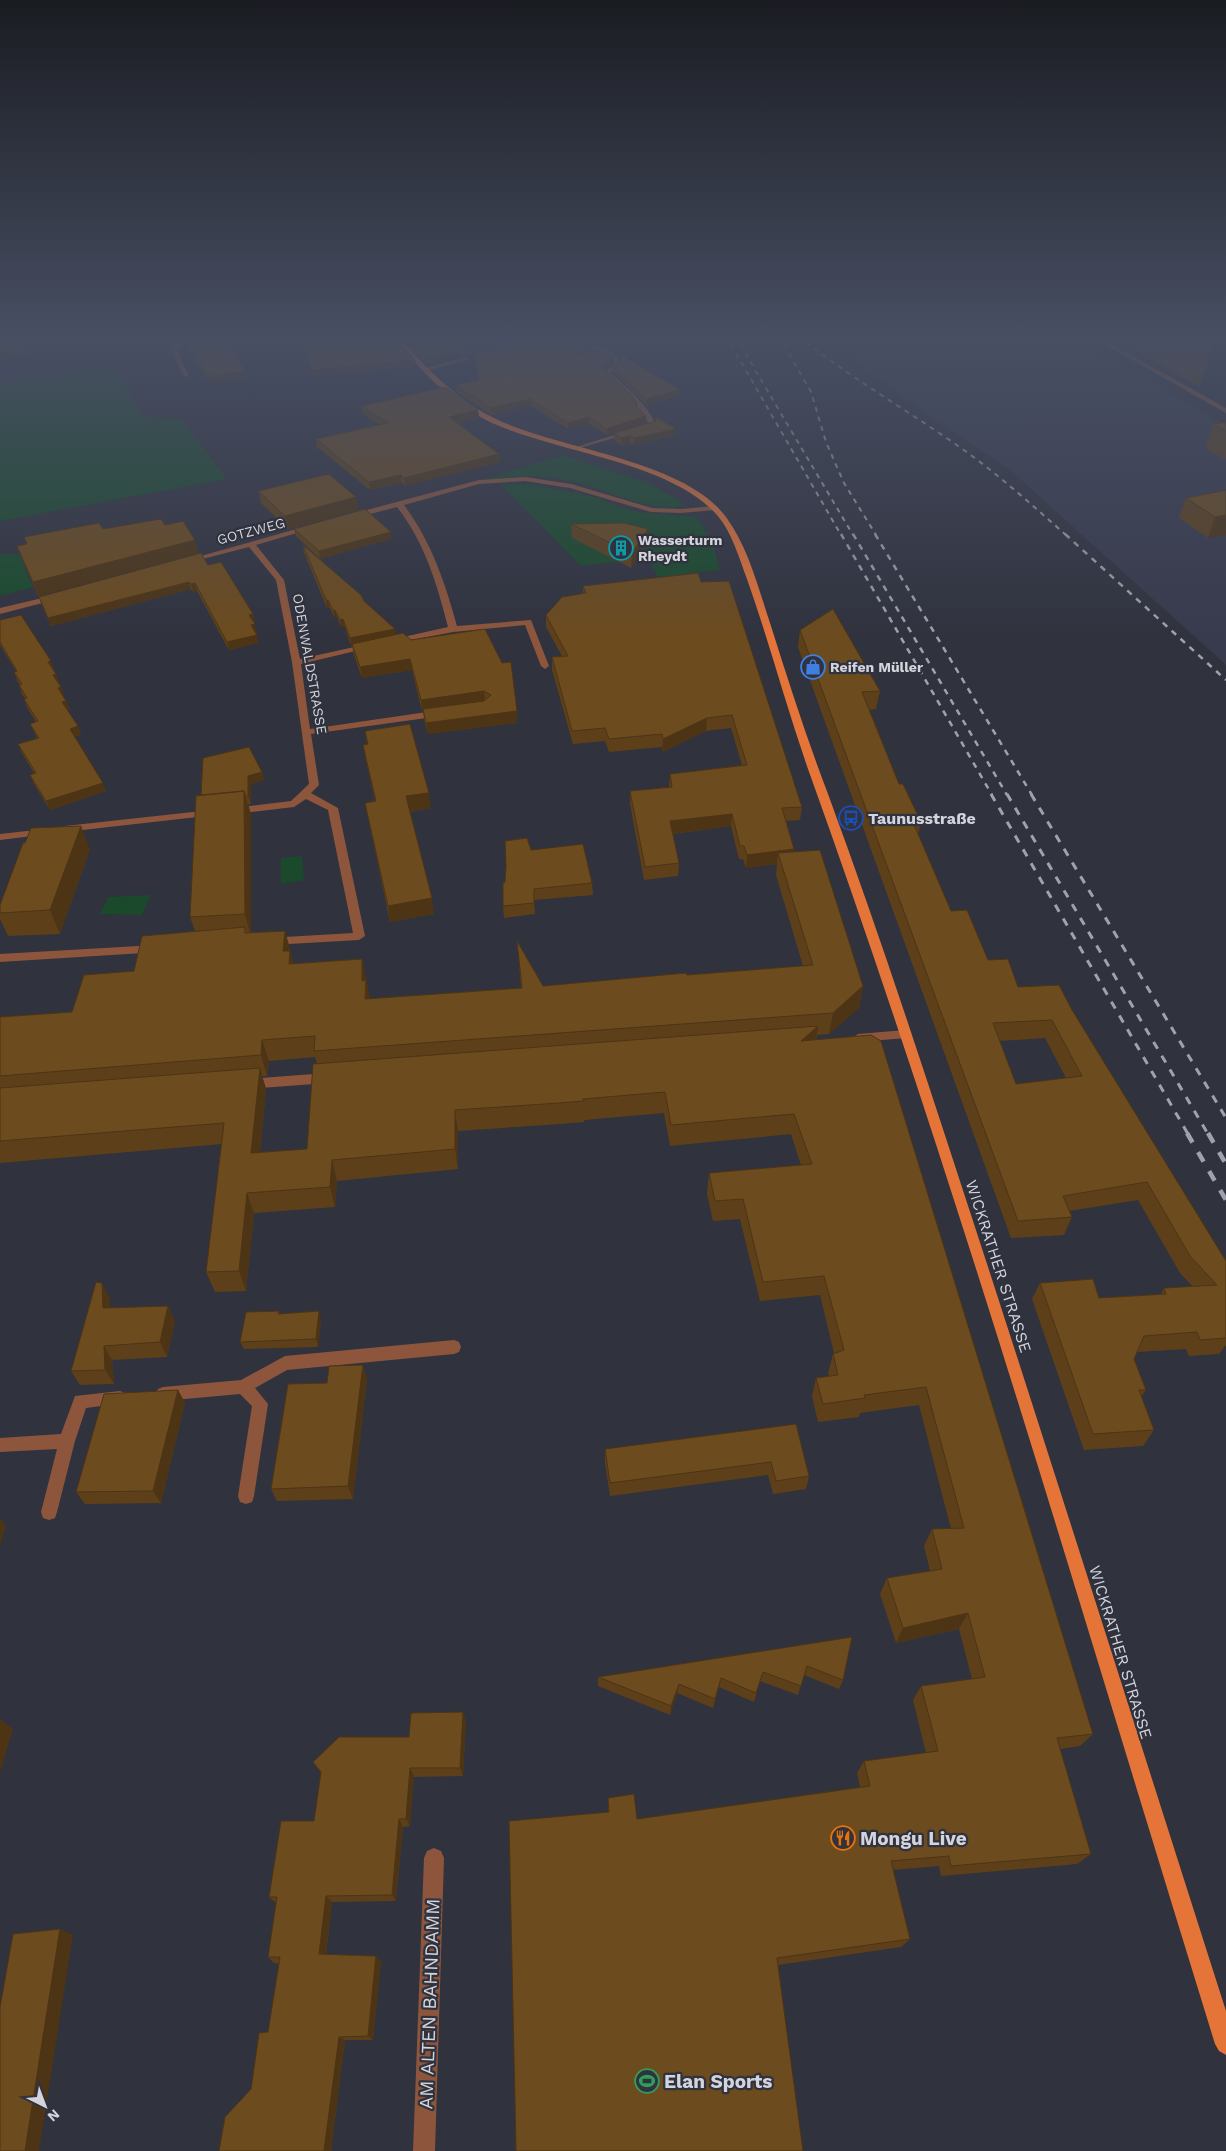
<svg xmlns="http://www.w3.org/2000/svg" width="1226" height="2151" font-family="'Work Sans',sans-serif">
  <style>
    .built { fill: #383a4d }
    .green { fill: #1a4a2b }
    .lines { fill: none; stroke-linecap: round; stroke-linejoin: round }
    .minor { fill: #8d563c; fill-rule: evenodd }
    .major { fill: #e57439; fill-rule: evenodd }
    .rail-far3 { stroke: #a0a2ab; stroke-width: 2; stroke-dasharray: 5 5; stroke-linecap: butt }
    .rail-far2 { stroke: #a0a2ab; stroke-width: 2.5; stroke-dasharray: 6 6; stroke-linecap: butt }
    .rail-far1 { stroke: #a0a2ab; stroke-width: 3; stroke-dasharray: 8 8; stroke-linecap: butt }
    .rail { stroke: #a0a2ab; stroke-width: 4.5; stroke-dasharray: 11 11; stroke-linecap: butt }
    .wall { fill: #5d401a; fill-rule: evenodd }
    .shaded-wall { fill: #4c3415 }
    .building { fill: #6c4b1e; stroke: #4c3415; fill-rule: evenodd }
    .labels { text-anchor: middle; stroke-width: 4.5; stroke-linejoin: round; paint-order: stroke }
    .far-street-label { font-size: 14px; fill: #d3d4dc; stroke: #30323e }
    .far-poi-label { font-size: 14px; font-weight: bold; fill: #d3d4dc; stroke: #30323e; text-anchor: start }
    .poi-label { font-size: 16px; font-weight: bold; fill: #d3d4dc; stroke: #30323e; text-anchor: start }
    .street-label { font-size: 16px; fill: #d3d4dc; stroke: #30323e }
    .near-poi-label { font-size: 19px; font-weight: bold; fill: #d3d4dc; stroke: #30323e; text-anchor: start }
    .near-street-label { font-size: 19px; fill: #d3d4dc; stroke: #30323e }
  </style>
  <rect width="100%" height="100%" fill="#30323e"/>
  <path class="built" d="M822,336H1067L1226,426V665L1009,469L931,418Z"/>
  <path class="green" d="M112,365L143,416L181,420L227,479L0,521V383Z
    M563,455L649,483L685,504C663,516 615,494 593,487C573,481 549,477 528,476C514,476 500,480 486,479Z
    M529,484L596,497L618,507L646,513L697,517L712,541L720,570L658,577L649,558L581,566L501,485Z
    M0,554H19L33,587L0,596Z
    M302,856L304,880L281,884V858Z
    M151,895L142,915L100,914L108,897Z"/>
  <g class="lines">
    <path class="minor" d="M172,336H178L182,343L177,350L189,377L184,376L171,350L176,343Z
      M1090,336H1097L1105,340L1132,336L1109,343L1226,408V413Z
      M573,342C590,346 616,346 621,365L610,373C623,383 654,411 655,426L573,450V448L649,424L630,398L603,373L615,364L613,359L601,351L571,345Z
      M484,353L486,356L424,371L421,369Z
      M525,477L571,484L652,508L681,509L715,506L719,508L715,510L681,513L651,512L570,488L525,481L479,484L404,505C431,541 445,582 457,626L531,620L549,666L545,669L541,666L525,625L453,632L390,644V640L448,627C437,584 425,543 397,507L351,519L347,517L348,515L479,480Z
      M307,526L314,528L256,545L284,580L300,659L368,644L372,647L301,664L310,729L441,710L446,713L441,716L311,734L319,785L311,793L338,808L365,936L359,940L271,945L267,944L265,941L267,938L353,933L328,810L306,799L294,807L234,814L229,811L234,808L291,801L309,784L292,662L276,580L249,547L187,563L183,561Z
      M55,595H58V599L0,614V608Z
      M211,810L215,811V815L65,832L60,829L65,826Z
      M45,829L49,830V834L0,840V834Z
      M156,945L160,946L162,949L160,952L0,962V954Z
      M906,1030L912,1034L906,1038L858,1042L852,1038L858,1034Z
      M327,1073L333,1078L327,1083L248,1089L242,1084L248,1079Z
      M454,1340L459,1342L461,1347L459,1352L454,1354L287,1370L255,1388L268,1404L254,1496L252,1502L246,1504L240,1502L238,1496L252,1406L240,1394L163,1401L158,1399L155,1394L158,1389L163,1387L241,1380L285,1356Z
      M120,1391L125,1393L128,1398L125,1403L86,1408L75,1441L57,1512L55,1518L49,1520L43,1518L41,1512L57,1449L0,1452V1438L61,1434L75,1396Z
      M434,1848L441,1851L444,1858L435,2151H413L424,1858L427,1851Z"/>
    <path class="major" d="M391,336H397C425,366 455,399 494,418C558,450 683,459 726,517C749,548 759,591 771,626C789,683 807,739 828,794C886,951 937,1111 989,1270C1069,1517 1147,1764 1226,2011V2055L1219,2051L1215,2044C1083,1618 959,1189 808,769C786,706 769,641 747,579C739,558 732,532 717,515C668,460 554,453 488,421C450,402 419,368 391,336Z"/>
    <path class="rail-far3" d="M726,336L841,535
      M735,336L853,535
      M779,336L811,392L826,442L844,483L876,535
      M798,336C849,377 907,410 961,448C998,474 1032,505 1066,535"/>
    <path class="rail-far2" d="M841,534L992,795
      M853,534L1007,795
      M875,534L1032,795
      M1065,534L1226,680"/>
    <path class="rail-far1" d="M991,794L1188,1134
      M1007,794L1208,1134
      M1031,794L1226,1118"/>
    <path class="rail" d="M1187,1133L1226,1200
      M1208,1133L1226,1164"/>
  </g>
  <path class="wall" d="M180,336H222L245,371L247,377L210,383Z
    M300,336H393L415,360L416,366L313,377Z
    M399,336H612V339L598,347L590,346V352H589L613,363L604,370L637,403V407L646,423L607,435L589,424L568,429L531,406L492,415L457,392L456,385L479,380L475,360L468,361V354L427,365ZM546,339L567,341H532ZM519,343L468,354L496,347Z
    M1133,336H1219L1214,351L1199,386L1129,348Z
    M613,367L680,396L646,405L613,373Z
    M362,406L478,410L479,418L457,423L499,454L500,462L405,486L402,483L370,490L317,447L316,439L380,425L363,414Z
    M656,421L676,435L633,445L630,443L621,445L614,440V433Z
    M1226,422V460L1205,448L1213,424Z
    M1226,490L1208,538L1179,518L1186,498Z
    M258,491L358,510L288,529L261,503Z
    M571,524L648,529L647,543L631,568L572,538Z
    M165,525L198,553L38,596L22,559L17,546L27,544L24,537L103,529Z
    M294,529L391,539L320,559L296,536Z
    M303,545L364,601L396,635L411,640L485,629L517,723L428,734L424,720L423,711H422L412,670L362,678L354,655L352,646H351L345,627H341L337,617H334L330,608H327L304,553Z
    M208,565L253,614L255,621L253,622L256,632H255L258,643L229,650L197,591L193,592L191,589L51,626L39,597Z
    M701,582L802,807L800,820L786,821L794,849V852L863,986L859,1008L829,1034L817,1035L816,1040L1093,1734L1080,1746L1060,1749L1091,1854L1077,1864L941,1876L939,1866L893,1870L910,1939L901,1947L778,1965L608,1813V1798L637,1819L860,1787L857,1773L864,1761L926,1753L913,1700L921,1686L972,1679L959,1629L896,1643L880,1594L887,1578L930,1571L924,1546L932,1529H951L919,1405L860,1413L859,1417L818,1422L812,1396L816,1378L829,1376L828,1373L833,1354L834,1353L820,1295L760,1301L740,1219L713,1221L707,1194L709,1173L801,1165L791,1134L670,1146L664,1113L584,1120V1122L560,1124L458,1131V1169L337,1181L335,1207L254,1213L246,1291L215,1292L206,1272L222,1144L0,1163V1017L72,1012L195,931L190,917L201,795L262,772L264,780L251,784V804H248L251,814V933L285,931L293,964L362,959L370,999L521,988L517,941L543,986L803,966L776,875L777,864L746,868L743,859H739L731,826L673,834L679,863L678,876L644,880L630,804V791L669,787L670,774L742,765L731,728L706,731L662,752V747L609,752L605,741L573,744L552,670V657L562,656L546,627V615L583,594V586ZM315,1057L317,1064L307,1149L260,1152L266,1089L262,1076H267L269,1061Z
    M0,620L54,670H53L56,674L58,683L61,687L64,696H63L66,701L70,710H67L78,726L81,735L75,737L103,783L106,791L50,810L34,784L30,775L34,773L22,753L18,744L37,738L30,724L36,722L27,707L24,699L25,698L22,694L19,685H20L17,680L14,672L16,671L0,645Z
    M800,630L880,691L876,709L869,710L899,784L921,822L918,835L951,911L988,960L1018,987L1072,1010L1226,1261V1346H1225L1219,1354L1189,1356L1186,1349L1137,1352L1134,1359L1146,1390L1141,1397L1154,1430L1143,1446L1084,1450L1032,1299L1040,1283L1099,1298L1161,1294L1164,1288L1193,1287L1180,1273L1138,1200L1069,1211L1072,1217L1064,1235L1011,1238L798,647ZM1045,1038L1066,1078L1016,1084L999,1041Z
    M365,731L431,808L410,812L434,914L390,922L365,803L375,801L366,761L363,745L367,744Z
    M25,843L90,849L60,934L8,936L0,919V905Z
    M531,850L592,883L593,895L534,900L535,914L504,918L503,906L505,882Z
    M110,1298V1308L168,1306L175,1321L167,1357L112,1360L114,1384L80,1385L71,1371Z
    M279,1311L280,1314L321,1319L318,1347L244,1349L240,1342Z
    M363,1365L367,1379L353,1499L277,1501L271,1489L327,1383Z
    M178,1390L185,1403L161,1503L85,1504L76,1492Z
    M796,1424L809,1476L806,1489L773,1494L768,1475L610,1496L605,1463V1449Z
    M852,1637L843,1680L839,1689L804,1675L798,1695L760,1681L754,1702L719,1687L713,1708L677,1693L670,1715L598,1686V1677Z
    M466,1721L463,1776L414,1777L410,1826L403,1827L396,1901L332,1902L326,1955L381,1961L373,2040H345L331,2151H219L251,2089L268,2032L279,1963H274L268,1957L276,1903L269,1897L314,1821L321,1773L313,1762Z"/>
  <path class="shaded-wall" d="M27,336H55L29,339L31,356L0,360V353Z
    M527,336H546V339L496,347L468,354H475V360L468,361V354L427,365V358L495,341Z
    M606,336H612V339L598,347V341Z
    M1217,336H1219L1214,351L1199,386L1210,353Z
    M590,345V352L577,360V353Z
    M613,357V363L602,372V365Z
    M415,360L416,366L313,377L312,370Z
    M245,371L247,377L210,383L209,376Z
    M680,390V396L646,405V399Z
    M530,399L531,406L492,415L491,408Z
    M478,410L479,418L450,425L449,417Z
    M646,416V423L607,435L606,429Z
    M589,417V424L568,429V423Z
    M676,429V435L633,445L634,438Z
    M630,436V443L621,445V438Z
    M499,454L500,462L405,486L404,478Z
    M401,475L402,483L370,490L369,482Z
    M356,497L358,510L288,529L285,516Z
    M1226,515V535L1208,538L1215,517Z
    M648,529L647,543L631,568L632,553Z
    M391,532V539L320,559L319,551Z
    M195,540L198,553L38,596L33,582Z
    M189,582L191,589L51,626L48,618Z
    M195,583L197,591L193,592L191,584Z
    M326,600H328L330,608H327Z
    M333,610H335L337,617H334Z
    M253,614L255,621L251,622L249,615Z
    M343,619L345,627H341L340,620Z
    M255,624L256,632L252,633L251,625Z
    M395,629L396,636L351,646L350,638Z
    M257,635L258,643L229,650L227,642Z
    M410,659L412,670L362,678L360,667Z
    M51,661L54,670L51,671L48,662Z
    M56,674L59,683L57,684L53,675Z
    M61,687L64,696L61,697L58,688Z
    M484,691L485,702L422,711L421,700Z
    M66,701L70,710L65,711L62,702Z
    M517,711V723L428,734L426,723Z
    M707,718L706,731L662,752L663,739Z
    M78,726L81,735L73,738L70,729Z
    M262,772L264,780L251,784V804L248,796V776Z
    M103,783L106,791L50,810L46,801Z
    M244,791L251,814V937L245,914Z
    M429,793L431,808L408,812L406,796Z
    M732,814L731,826L670,834V821Z
    M81,826L90,849L60,934L50,910Z
    M794,849L792,862L778,853L777,864L746,868L747,855Z
    M432,898L434,914L390,922L388,906Z
    M285,931L291,952L295,972L289,966L283,951Z
    M362,959L371,1002L370,1020L362,981Z
    M863,986L859,1008L829,1034L833,1013Z
    M818,1026L815,1047L801,1041Z
    M262,1040L269,1061L267,1076L261,1055Z
    M260,1068L266,1089L258,1173L251,1153Z
    M455,1110L458,1131V1169L455,1149Z
    M332,1160L337,1181L335,1207L330,1187Z
    M247,1193L254,1213L246,1291L239,1271Z
    M102,1283L110,1298L111,1323L103,1308Z
    M168,1306L175,1321L167,1357L160,1342Z
    M319,1311L321,1319L318,1347L316,1339Z
    M104,1346L112,1360L114,1384L105,1370Z
    M363,1365L367,1379L353,1499L348,1486Z
    M178,1390L185,1403L161,1503L153,1491Z
    M0,1519L6,1526L0,1546Z
    M968,1613L959,1629L896,1643L903,1628Z
    M721,1678L719,1687L713,1708L715,1699Z
    M679,1684L677,1693L670,1715L671,1706Z
    M463,1712L466,1721L463,1776L460,1768Z
    M0,1719L13,1729L0,1773Z
    M410,1768L414,1777L410,1826L406,1819Z
    M399,1819L403,1827L396,1901L392,1895Z
    M326,1896L332,1902L325,1960L319,1954Z
    M60,1929L73,1935L39,2151H25Z
    M376,1956L381,1961L373,2040L368,2036Z
    M339,2037L345,2040L331,2151H324Z"/>
  <path class="building" d="M0,336H27L29,349L0,353Z
    M183,336H222L245,371L209,376Z
    M301,336H393L415,360L312,370Z
    M405,336H527L495,341L427,358Z
    M576,336H606L598,341Z
    M1176,336H1217L1210,353Z
    M529,341H571L590,345L577,353L605,351L612,354L613,357L602,365V368L629,393L637,403L634,404L646,416L606,429L589,417L568,423L530,399L491,408L456,385L479,380L475,354H468Z
    M622,355L680,390L646,399L613,367L622,360Z
    M445,387L478,410L449,417L499,454L404,478L401,475L369,482L316,439L388,423L362,406Z
    M656,417L676,429L634,438L630,436L621,438L614,433L656,421Z
    M1226,422V431L1213,424Z
    M329,474L356,497L285,516L258,491Z
    M1226,490V515L1215,517L1186,498Z
    M365,509L391,532L319,551L294,529Z
    M161,519L165,525L183,521L195,540L33,582L17,546L27,544L24,537L99,523L103,529Z
    M624,523L648,529L632,553L571,524Z
    M303,545L361,595L364,601L395,629L350,638L343,619L340,620L335,610H333L328,600H326Z
    M201,553L208,565L221,562L253,614L249,615L255,624L251,625L257,635L227,642L195,583L191,584L189,582L48,618L39,597Z
    M698,573L701,582L729,581L802,807L782,808L794,849L747,855L744,846H740L732,814L670,821L679,863L645,867L630,791L672,787L670,774L747,765L732,715L707,718L663,739L662,734L609,739L605,728L572,731L552,657L568,656L546,615L562,597L586,593L583,586Z
    M833,609L880,691L862,692L899,784H903L921,822H913L951,911L967,910L988,960L1008,959L1018,987L1059,985L1072,1010L1226,1261V1338L1200,1340L1197,1332L1144,1336L1134,1359L1146,1390H1139L1154,1430L1093,1434L1040,1283L1093,1279L1099,1298L1166,1294L1164,1288L1217,1285L1190,1256L1147,1182L1063,1196L1072,1217L1018,1221L800,630ZM1052,1020L1082,1076L1016,1084L993,1023Z
    M21,615L51,661L48,662L56,674L53,675L61,687L58,688L66,701L62,702L78,726L70,729L103,783L46,801L30,775L36,773L18,744L39,738L30,724L38,721L24,699L27,698L19,685L22,684L14,672L17,671L0,642V620Z
    M485,629L502,663L511,662L517,711L426,723L423,709L484,701L491,695L484,691L421,700L410,659L360,667L352,644L403,633L411,640Z
    M410,724L429,793L406,796L432,898L388,906L365,803L376,801L363,745L368,744L365,731Z
    M249,747L262,772L248,776V796H246L244,791L201,795L203,758Z
    M244,791L245,914L190,917L196,796Z
    M81,826L50,910L0,913V905L23,843H25L31,828Z
    M527,838L531,850L583,844L592,883L534,889V903L503,906V883L505,882L506,866L505,841Z
    M820,850L863,986L833,1013L314,1051L315,1036L262,1040L261,1055L0,1076V1017L72,1012L84,975L134,971L142,936L245,927V933L285,931L283,951H290L289,964L362,959V981L366,980L365,999L522,988L517,941L543,986L686,973L687,975L813,965L778,853Z
    M818,1026L801,1041L871,1035L881,1041L1093,1734L1057,1738L1091,1854L951,1866L949,1856L891,1861L910,1939L777,1958L803,2151H516L509,1821L609,1812L608,1798L634,1794L637,1819L870,1786L864,1761L938,1751L921,1686L985,1677L968,1613L903,1628L887,1578L942,1569L932,1529L964,1528L926,1387L864,1395L865,1398L823,1404L816,1378L838,1375L833,1354L844,1350L824,1276L763,1282L743,1199L715,1201L709,1173L812,1164L794,1114L671,1125L665,1092L583,1099L584,1101L559,1103L455,1110V1149L332,1160L330,1187L247,1193L239,1271L206,1272L224,1123L0,1141V1088L260,1068L251,1153L307,1149L313,1064Z
    M96,1282L102,1283L103,1308L168,1306L160,1342L104,1346L105,1370L71,1371Z
    M279,1311L278,1314L319,1311L316,1339L240,1342L246,1312Z
    M363,1365L348,1486L271,1489L288,1384L327,1383L329,1366Z
    M178,1390L153,1491L76,1492L104,1394Z
    M796,1424L809,1476L776,1481L771,1462L610,1483L605,1449Z
    M852,1637L843,1680L807,1666L801,1686L763,1672L756,1693L721,1678L715,1699L679,1684L671,1706L598,1677Z
    M463,1712L460,1768H410L406,1819H399L392,1895L326,1896L319,1954L376,1956L368,2036L339,2037L324,2151H219L225,2117L251,2089L259,2033L268,2032L280,1957H268L277,1897H269L281,1821H314L321,1772L313,1762L339,1737H409L411,1713Z
    M60,1929L25,2151H0V2007L13,1934Z"/>
  <linearGradient id="sky" x2="0" y2="1"><stop stop-color="#1a1c22"/><stop offset="0.53" stop-color="#484f63"/><stop offset="1" stop-color="#484f63" stop-opacity="0"/></linearGradient>
  <rect width="1226" height="637" fill="url(#sky)"/>
  <defs>
    <g id="building-ring" transform="scale(1.25)"><circle r="9.5" fill="#30323e" stroke="#0f9aa8" stroke-width="1.5"/><path d="M-4-6H4V6H1V3H-1V6H-4ZM-2.5-4.3h1.7v1.8h-1.7ZM.8-4.3h1.7v1.8H.8ZM-2.5-1h1.7V.8h-1.7ZM.8-1h1.7V.8H.8Z" fill="#0f9aa8"/></g>
    <g id="shop-ring" transform="scale(1.25)"><circle r="9.5" fill="#30323e" stroke="#3f7fe0" stroke-width="1.5"/><path d="M-5-2.5h2.3a2.7 3.5 0 0 1 5.4 0H5L5.5 6h-11ZM-1.5-2.5h3a1.5 2.3 0 0 0-3 0Z" fill="#3f7fe0"/></g>
    <g id="bus-ring" transform="scale(1.25)"><circle r="9.5" fill="#30323e" stroke="#1a4fb4" stroke-width="1.5"/><path d="M-5-6H5V4H4V6H2V4H-2V6H-4V4H-5ZM-3.5-4V0h7V-4ZM-3.5 1.2v1.5H-2V1.2ZM2 1.2v1.5H3.5V1.2Z" fill="#1a4fb4"/></g>
    <g id="restaurant-ring" transform="scale(1.25)"><circle r="9.5" fill="#30323e" stroke="#e8710a" stroke-width="1.5"/><path d="M-5-6h1v4h1v-4h1v4h1v-4h1v5L-1.5 .5V6h-2V.5L-5-1ZM5-6V6H3V1.5H1.5Q1.5-4 5-6Z" fill="#e8710a"/></g>
    <g id="stadium-ring" transform="scale(1.25)"><circle r="9.5" fill="#30323e" stroke="#2e9e5b" stroke-width="1.5"/><path d="M0-5a6.5 5 0 1 0 0 10a6.5 5 0 1 0 0-10ZM-3.5-1.8h7v3.6h-7Z" fill="#2e9e5b"/></g>
  </defs>
  <g fill-rule="evenodd">
    <use href="#building-ring" x="621" y="548"/>
    <use href="#shop-ring" x="813" y="667"/>
    <use href="#bus-ring" x="851" y="818"/>
    <use href="#restaurant-ring" x="843" y="1838"/>
    <use href="#stadium-ring" x="647" y="2081"/>
  </g>
  <g class="labels">
    <g class="far-street-label">
      <text transform="translate(251 531) rotate(-15)" y="5">GOTZWEG</text>
      <text transform="translate(310 664) rotate(80)" y="5">ODENWALDSTRASSE</text>
    </g>
    <g class="far-poi-label">
      <text x="638" y="545">Wasserturm<tspan x="638" dy="16">Rheydt</tspan></text>
      <text x="830" y="672">Reifen Müller</text>
    </g>
    <g class="poi-label">
      <text x="868" y="824">Taunusstraße</text>
    </g>
    <g class="street-label">
      <text transform="translate(999 1266) rotate(72)" y="6">WICKRATHER STRASSE</text>
      <text transform="translate(1121 1652) rotate(73)" y="6">WICKRATHER STRASSE</text>
    </g>
    <g class="near-poi-label">
      <text x="860" y="1845">Mongu Live</text>
      <text x="664" y="2088">Elan Sports</text>
    </g>
    <g class="near-street-label">
      <text transform="translate(429 2004) rotate(-88)" y="7">AM ALTEN BAHNDAMM</text>
    </g>
  </g>
  <g transform="translate(45 2106) rotate(138)" stroke="#30323e" stroke-width="4" paint-order="stroke">
  <path d="M0-4L9 19L0 12L-9 19Z" fill="#d3d4dc"/>
  <text y="-8" font-size="14" font-weight="bold" text-anchor="middle" fill="#d3d4dc">N</text>
  </g>
</svg>
